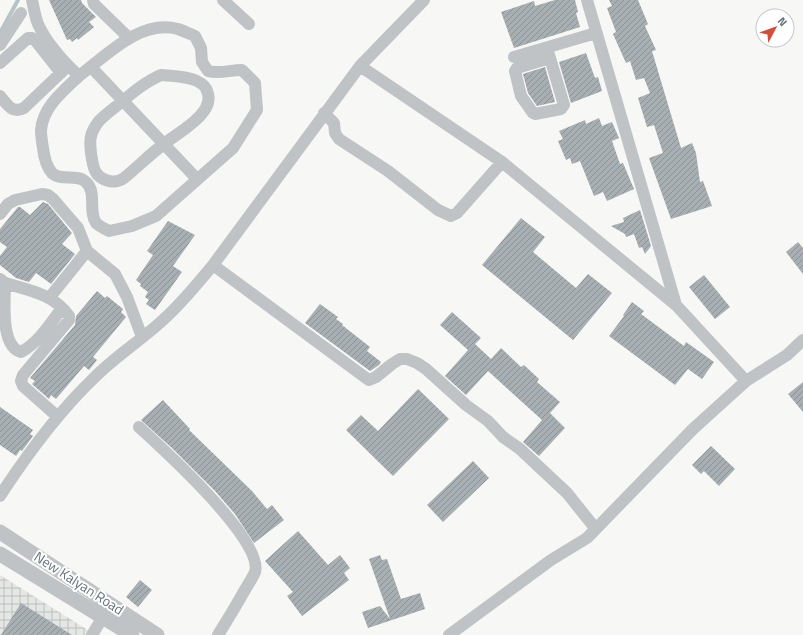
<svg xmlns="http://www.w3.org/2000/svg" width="803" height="635" font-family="'Titillium Web',sans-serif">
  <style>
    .industrial { fill: url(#industrial-grid) }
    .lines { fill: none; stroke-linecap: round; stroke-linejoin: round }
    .stream { stroke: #b7c3c6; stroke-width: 4 }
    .building { fill: url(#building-hatch) }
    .minor { stroke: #bfc3c6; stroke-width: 12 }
    .tertiary { stroke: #bfc3c6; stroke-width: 15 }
    .labels { text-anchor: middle; stroke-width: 4; stroke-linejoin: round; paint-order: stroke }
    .street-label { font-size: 14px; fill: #65757d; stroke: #fff }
  </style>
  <defs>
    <pattern id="industrial-grid" width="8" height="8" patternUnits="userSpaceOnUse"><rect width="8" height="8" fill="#e5e7e5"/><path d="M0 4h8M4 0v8" fill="none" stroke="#bdc0bf"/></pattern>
    <pattern id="building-hatch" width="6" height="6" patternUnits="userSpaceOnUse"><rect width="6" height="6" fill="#a7afb3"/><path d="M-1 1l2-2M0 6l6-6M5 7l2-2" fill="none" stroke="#8c9397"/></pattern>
  </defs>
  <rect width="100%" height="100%" fill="#f7f7f5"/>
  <path class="industrial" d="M0,575L91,632L89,635H0Z"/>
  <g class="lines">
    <path class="stream" d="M0,33L18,0"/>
  </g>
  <path class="building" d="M49,0H81L82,3L96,17L89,22L94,27L78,40L77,38L72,42L70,39L67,40Z
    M555,0H575L578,12L576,13L580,27L514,48L501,12L534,1L535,6Z
    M609,0H638L648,24L645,26L656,50L652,51L681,148L692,143L696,153L700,182L703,181L712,206L671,219L649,158L663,153L654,125L647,127L638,98L650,93L644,78L636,80L630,61L626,63L613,34L616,32L607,8L612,6Z
    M586,53L595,78L598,77L602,91L571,103L559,62Z
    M545,67L555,102L537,106L528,93L523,74Z
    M599,118L602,126L612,122L619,138L612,141L620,164L623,163L634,189L607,201L603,192L594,196L580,161L572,164L570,158L566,160L558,141L563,139L559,131L585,120L586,124Z
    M43,202L48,204L71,232L72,233L62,244L75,254L51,284L36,273L29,282L16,278L0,265V256L7,247L0,242V229L18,207H20L30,215Z
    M640,210L651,246L645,254L642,247L639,248L634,234L626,237L625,234L611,226L624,222L623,218Z
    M521,218L545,237L533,252L576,288L588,274L612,293L573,340L482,265Z
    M168,221L195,235L173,266L182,272L155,310L146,304L149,300L145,297L148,292L140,286L141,284L136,280L153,255L147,251Z
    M798,242L803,248V274L786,252Z
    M704,275L730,307L715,319L689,287Z
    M97,291L105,298L107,296L123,309L121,312L126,317L93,357L97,360L89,370L84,366L56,399L51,395L49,399L32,384L35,381L30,378L75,325L76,316Z
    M632,302L644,311L641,314L684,346L686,342L714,362L702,379L688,369L675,385L609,336L624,316L623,315Z
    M320,304L338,317L336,319L343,324L342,325L370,347L367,351L381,362L379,365L370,371L305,323Z
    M452,312L481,338L475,344L491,359L501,348L521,367L524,365L539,379L537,382L560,402L550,413L565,428L539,456L523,442L542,420L488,371L466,395L445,376L468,350L440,325Z
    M803,382V412L788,394Z
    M418,389L449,419L393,476L346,430L361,415L378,431Z
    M163,400L190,429L189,430L252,491L267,509L272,505L284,520L254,543L235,514L215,491L173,449L141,420Z
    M0,407L33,430L30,434L33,436L22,451L20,450L16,456L0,445Z
    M711,446L735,469L719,486L704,471L701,474L692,465Z
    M473,461L489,478L443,522L427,505Z
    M298,531L328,565L340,555L350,568L344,573L349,580L302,616L287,596L293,592L265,561Z
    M380,555L382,560L387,559L401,599L420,593L425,609L368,628L362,612L380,606L390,619L369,559Z
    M140,580L152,590L138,607L126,597Z
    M21,603L72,635H1Z"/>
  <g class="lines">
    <path class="minor" d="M32,0C34,8 35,17 38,24C47,44 63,61 79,76C106,56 140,19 178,29C184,31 190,34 195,36L201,48L202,62L208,71C219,74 230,70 242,70L255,83L257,110L233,148L156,216L132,226L109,231C105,229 99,226 96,223C88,211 97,192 86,182C77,173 61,182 52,173C46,166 44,157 43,148C42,142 41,136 41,130C43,107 63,91 79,76
      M93,0L94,4L129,38
      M223,0L249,24
      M424,0L360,66L502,162L676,305
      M587,0L676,305L746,381
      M0,45L21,13
      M547,48L564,105L561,109L535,114L533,113L521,96L515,71L517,68L550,58
      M514,57L596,33
      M0,63L28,38H32L35,40L61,73
      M91,67L197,179
      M161,75C172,76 187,76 197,81C201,83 206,87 207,91C217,113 177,133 164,144C150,154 138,167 124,178C116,184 104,182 97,174C92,168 89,144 91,136C92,131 97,123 100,120C106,114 113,109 119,104C132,93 145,82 161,75Z
      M0,96C7,105 13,114 24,108L68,66
      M324,113L334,123L335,133L339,139L388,171L438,210L451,216L457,213L502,162
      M0,214L8,204L15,200L42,194L48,195L53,199L78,228L87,251L115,274L127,297L142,337
      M213,265L366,378L369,380L376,377L392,364L400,359H407L417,363L426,369L466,405L488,421L503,437L520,449L567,493L595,528
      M0,279L5,283C28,290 54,294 69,316V320L23,375L21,381L23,386L58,417
      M5,283C5,301 0,346 21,352C39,342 50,324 62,308
      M50,297L87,251
      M139,427C162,448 265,541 255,572C253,577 249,583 246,588C237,604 228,619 218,635
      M0,496C28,453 59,411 96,376C117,355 143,339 164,319C182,303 197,284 213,265L360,66
      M92,635L107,610
      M449,635L551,560L587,538L693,429L746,381L787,355L803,340"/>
    <path class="tertiary" d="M0,532L157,635
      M0,554L132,635"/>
  </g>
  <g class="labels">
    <g class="street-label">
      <text transform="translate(79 583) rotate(33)" y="5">New Kalyan Road</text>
    </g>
  </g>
  <g transform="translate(775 28) rotate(49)"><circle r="19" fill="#ffffff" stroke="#c1c8cb"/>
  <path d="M0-3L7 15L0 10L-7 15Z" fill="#d44d38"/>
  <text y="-6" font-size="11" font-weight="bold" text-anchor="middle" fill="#65757d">N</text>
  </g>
</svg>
